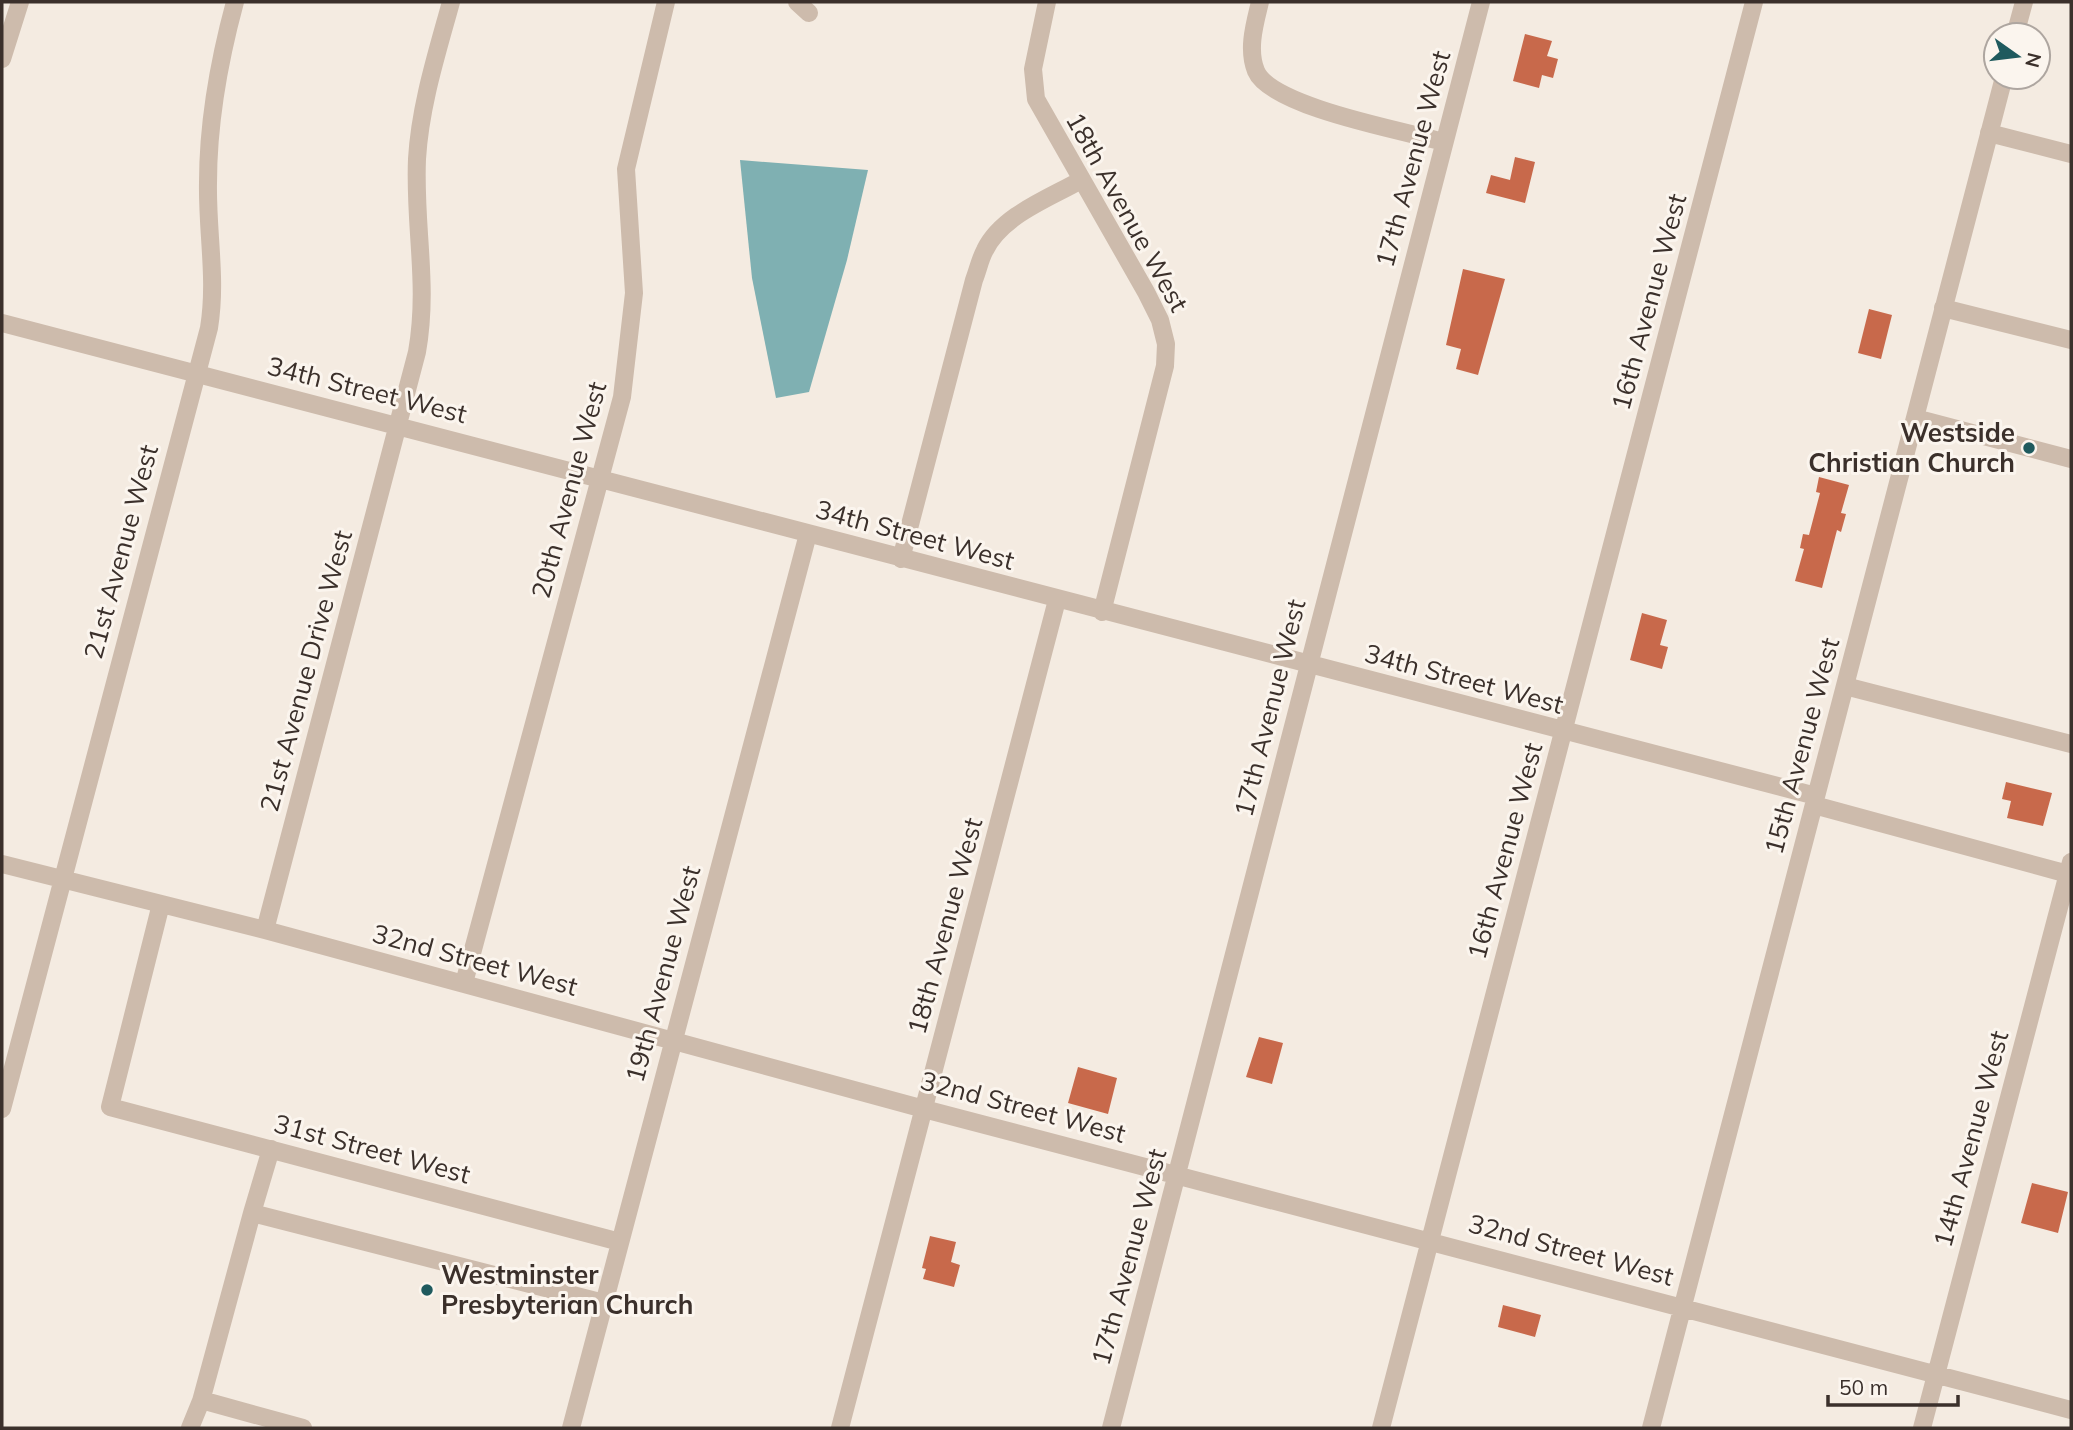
<svg xmlns="http://www.w3.org/2000/svg" width="2073" height="1430" font-family="Mulish,sans-serif">
  <style>
    .water { fill: #7fb0b2 }
    .building { fill: #c8694b }
    .lines { fill: none; stroke-linecap: round; stroke-linejoin: round }
    .minor { stroke: #cdbbac; stroke-width: 18 }
    .poi-dot { fill: #1f5a5e; stroke: #fbf5ee; stroke-width: 2.5 }
    .labels { text-anchor: middle; stroke-width: 6; stroke-linejoin: round; paint-order: stroke }
    .street-label { font-size: 26px; fill: #3b302b; stroke: #fbf5ee }
    .poi-label { font-size: 26px; font-weight: bold; fill: #3b302b; stroke: #fbf5ee; text-anchor: end }
  </style>
  <rect width="100%" height="100%" fill="#f4ebe1"/>
  <path class="water" d="M740,160L868,170L847,260L809,392L776,398L752,278Z"/>
  <path class="building" d="M1525,34L1552,41L1547,56L1558,59L1553,78L1542,75L1539,88L1513,81Z
    M1515,157L1535,162L1525,203L1486,193L1491,175L1510,180Z
    M1463,269L1505,279L1478,375L1456,369L1461,349L1446,345Z
    M1869,309L1892,315L1881,359L1858,353Z
    M1819,477L1849,485L1841,513L1846,514L1841,532L1837,530L1822,588L1795,581L1804,549L1800,548L1803,534L1809,535L1820,493L1816,492Z
    M1642,613L1667,620L1660,645L1668,647L1662,669L1630,660Z
    M2006,782L2052,793L2043,826L2007,818L2011,801L2002,799Z
    M1259,1037L1283,1043L1272,1084L1246,1077Z
    M1078,1067L1117,1078L1108,1114L1068,1103Z
    M2032,1183L2068,1192L2058,1233L2021,1223Z
    M930,1236L956,1242L951,1262L960,1265L954,1287L923,1279L926,1269L922,1268Z
    M1503,1305L1541,1315L1535,1337L1498,1327Z"/>
  <g class="lines">
    <path class="minor" d="M797,2L809,13
      M1047,2L1033,69L1036,99L1146,292L1160,320L1166,344L1165,366L1102,612
      M1260,2C1255,23 1247,49 1256,71C1271,107 1404,131 1444,142
      M2015,35L2024,2
      M2,59L20,2
      M1989,133L2071,154
      M1943,308L2071,340
      M2,323L1816,796
      M1915,418L2071,459
      M901,559L974,280C978,270 980,259 985,250C1002,215 1050,198 1081,180
      M1845,686L2071,744
      M1814,805L2068,874
      M2,864L265,930L924,1109L2071,1410
      M161,904L110,1107L620,1242
      M265,930L417,352C429,284 414,227 417,159C420,106 437,53 451,2
      M464,983L622,397L634,293L626,169L666,2
      M2,1109L209,328C217,279 207,232 208,183C208,121 219,61 235,2
      M252,1213L271,1149
      M201,1401L252,1213L604,1303
      M190,1428L201,1401H205L303,1428
      M571,1428L808,534
      M840,1428L1057,600
      M1111,1428L1481,2
      M1381,1428L1754,2
      M1651,1428L2004,77
      M1922,1428L2071,862"/>
  </g>
  <g class="poi-dot">
    <circle cx="2029" cy="448" r="7"/>
    <circle cx="427" cy="1290" r="7"/>
  </g>
  <g class="labels">
    <g class="street-label">
      <text transform="translate(1413 159) rotate(-75)" y="9">17th Avenue West</text>
      <text transform="translate(1127 212) rotate(61)" y="9">18th Avenue West</text>
      <text transform="translate(1649 302) rotate(-75)" y="9">16th Avenue West</text>
      <text transform="translate(367 390) rotate(14)" y="9">34th Street West</text>
      <text transform="translate(569 490) rotate(-75)" y="9">20th Avenue West</text>
      <text transform="translate(915 535) rotate(15)" y="9">34th Street West</text>
      <text transform="translate(121 552) rotate(-75)" y="9">21st Avenue West</text>
      <text transform="translate(306 671) rotate(-75)" y="9">21st Avenue Drive West</text>
      <text transform="translate(1464 679) rotate(15)" y="9">34th Street West</text>
      <text transform="translate(1270 708) rotate(-76)" y="9">17th Avenue West</text>
      <text transform="translate(1802 746) rotate(-75)" y="9">15th Avenue West</text>
      <text transform="translate(1505 851) rotate(-75)" y="9">16th Avenue West</text>
      <text transform="translate(945 926) rotate(-75)" y="9">18th Avenue West</text>
      <text transform="translate(475 960) rotate(15)" y="9">32nd Street West</text>
      <text transform="translate(663 974) rotate(-75)" y="9">19th Avenue West</text>
      <text transform="translate(1023 1107) rotate(15)" y="9">32nd Street West</text>
      <text transform="translate(1971 1139) rotate(-75)" y="9">14th Avenue West</text>
      <text transform="translate(372 1149) rotate(15)" y="9">31st Street West</text>
      <text transform="translate(1571 1250) rotate(15)" y="9">32nd Street West</text>
      <text transform="translate(1129 1257) rotate(-75)" y="9">17th Avenue West</text>
    </g>
    <g class="poi-label">
      <text x="2015" y="442">Westside<tspan x="2015" dy="30">Christian Church</tspan></text>
      <text x="441" y="1284" text-anchor="start">Westminster<tspan x="441" dy="30">Presbyterian Church</tspan></text>
    </g>
  </g>
  <rect width="2073" height="1430" fill="none" stroke="#3b302b" stroke-width="7"/>
  <g transform="translate(2017 56) rotate(104)"><circle r="33" fill="#fbf5ee" stroke="#aea6a0" stroke-width="2"/>
  <path d="M0-5L12 26L0 18L-12 26Z" fill="#1f5a5e"/>
  <text y="-10" font-size="19" font-weight="bold" text-anchor="middle" fill="#3b302b">N</text>
  </g>
  <path d="M1828 1395v10h130v-10" fill="none" stroke="#3b302b" stroke-width="3.5"/>
  <text x="1839" y="1395" font-size="21" fill="#3b302b" stroke="#fbf5ee" stroke-width="5" paint-order="stroke">50 m</text>
</svg>
